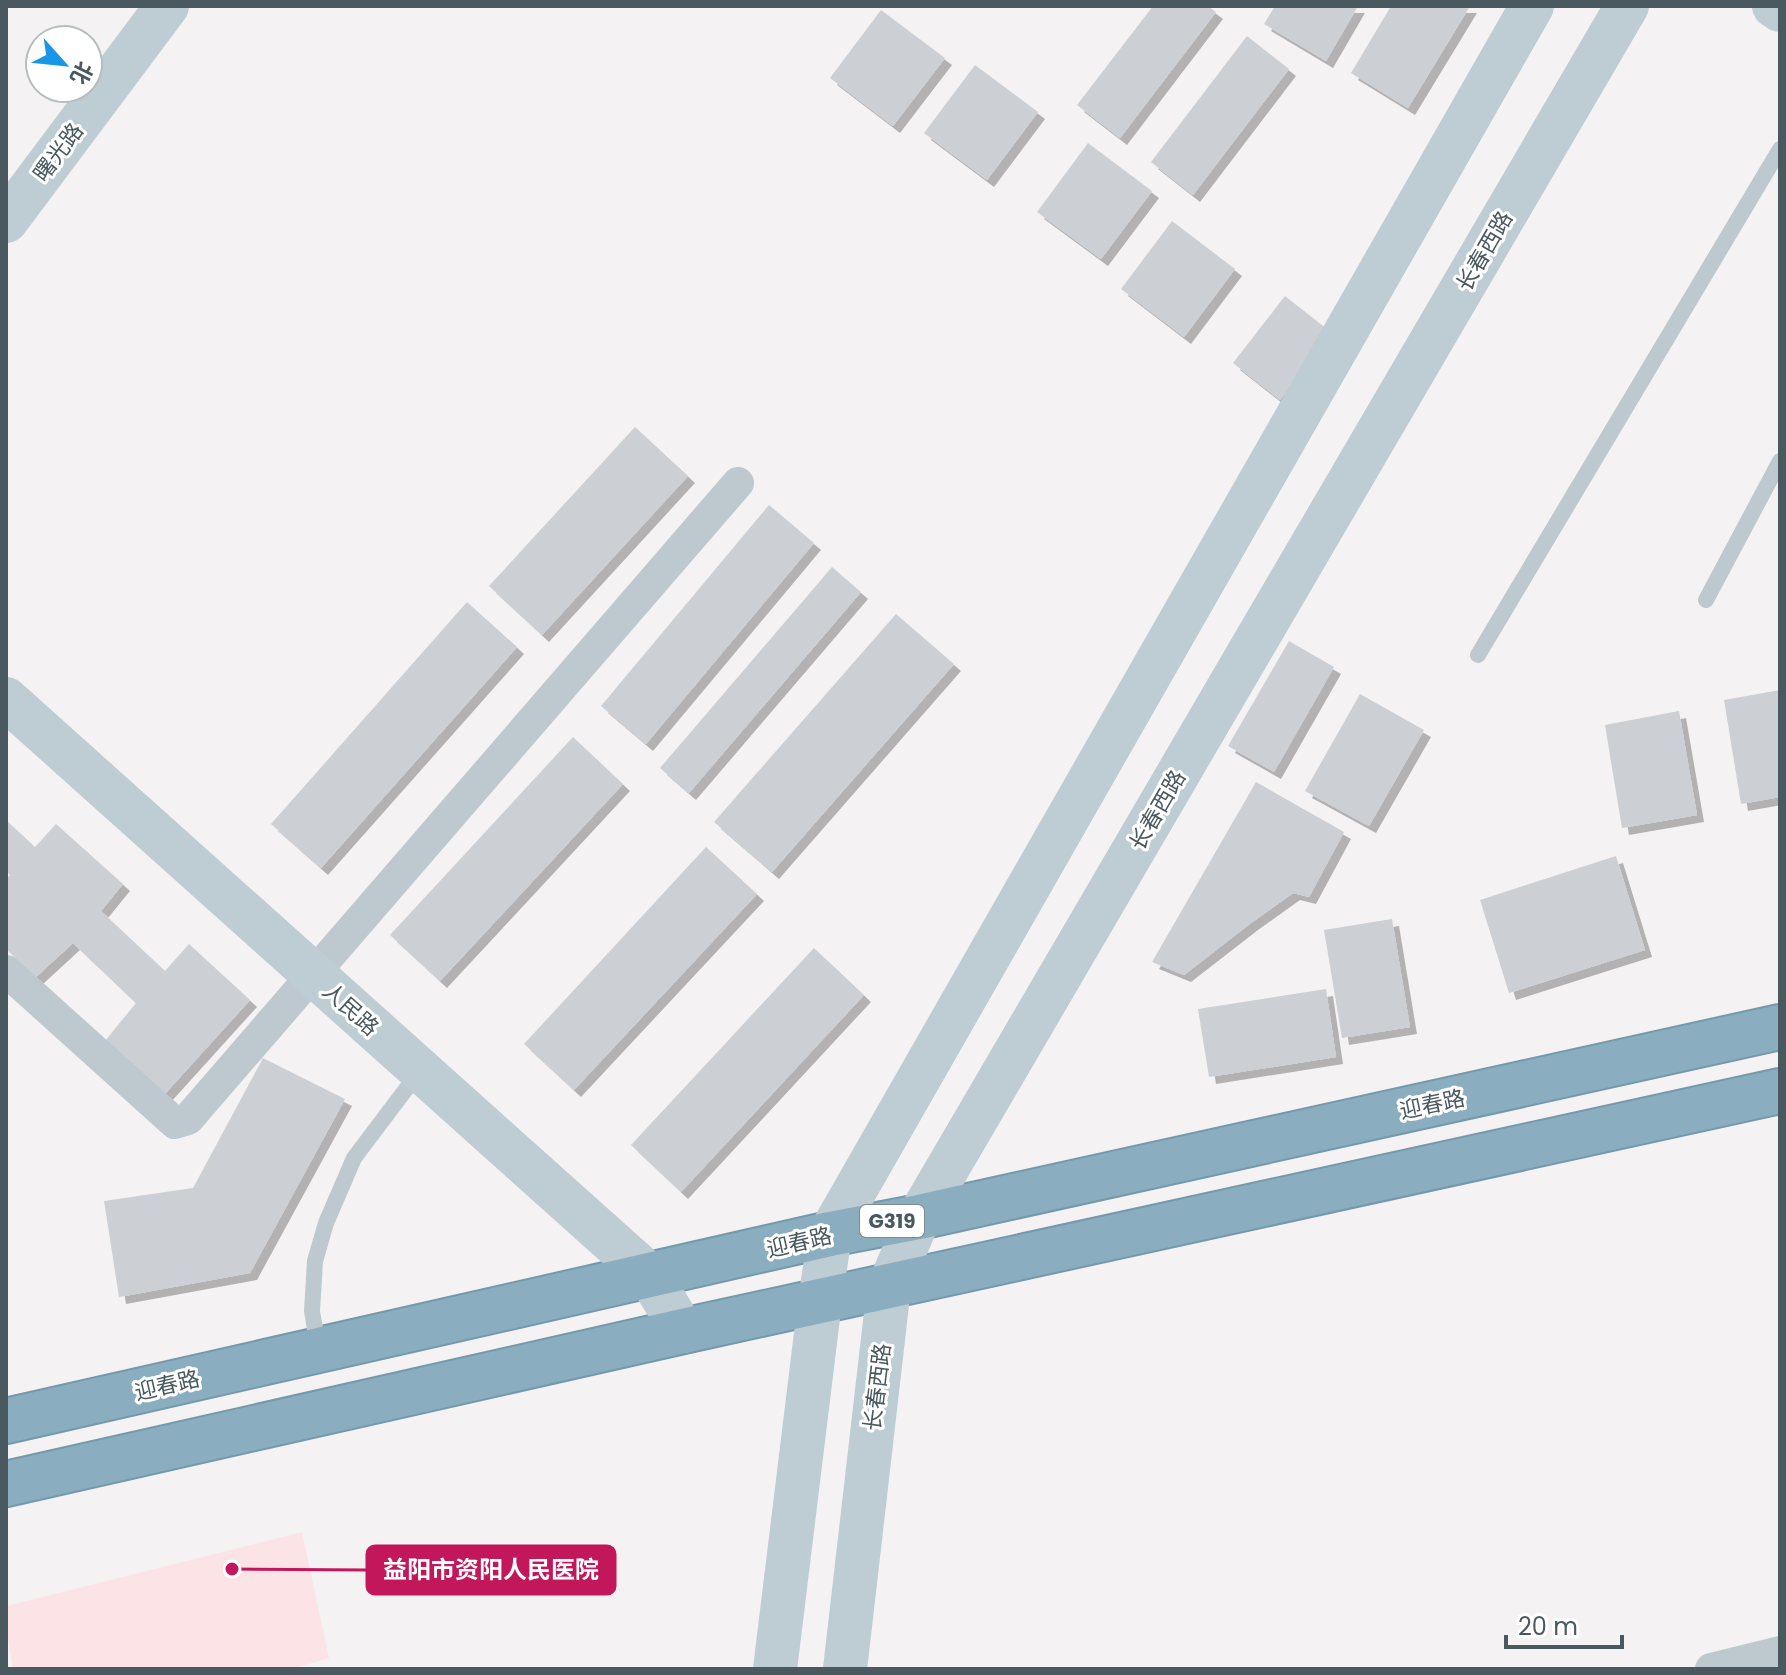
<svg xmlns="http://www.w3.org/2000/svg" width="1786" height="1675" font-family="Poppins,'Noto Sans SC',sans-serif">
  <style>
    .medical { fill: #fce4e6 }
    .building { fill: #ccd0d4; filter: url(#shadow) }
    .lines { fill: none; stroke-linecap: round; stroke-linejoin: round }
    .highway-casing { stroke: #7599ac; stroke-width: 48 }
    .lane { stroke: #bdc9ce; stroke-width: 16 }
    .street { stroke: #bdc9ce; stroke-width: 32 }
    .secondary { stroke: #beccd3; stroke-width: 44 }
    .highway { stroke: #8aaec0; stroke-width: 44 }
    .labels { text-anchor: middle; stroke-width: 6; stroke-linejoin: round; paint-order: stroke }
    .shield { fill: #fff; stroke: #808b8f; stroke-width: 2 }
    .shield-label { font-size: 20px; font-weight: bold; fill: #49595f }
    .street-label { font-size: 22px; fill: #49595f; stroke: #fff }
    .leader { fill: none; stroke: #c2185b; stroke-width: 3 }
    .callout-dot { fill: #c2185b; stroke: #fff; stroke-width: 3 }
    .callout { fill: #c2185b; stroke: #c2185b; stroke-width: 3 }
    .callout-label { font-size: 24px; text-anchor: middle; font-weight: bold; fill: #fff }
  </style>
  <defs>
    <filter id="shadow"><feDropShadow dx="7" dy="7" stdDeviation="0" flood-color="#0004"/></filter>
  </defs>
  <rect width="100%" height="100%" fill="#f4f2f2"/>
  <path class="medical" d="M302,1532L329,1658L292,1669H13L6,1625V1606Z"/>
  <path class="building" d="M1153,6H1208L1216,12L1120,138L1077,105Z
    M1275,6H1358L1326,61L1264,24Z
    M1391,6H1470L1408,108L1351,73Z
    M881,10L945,58L893,126L830,78Z
    M1247,36L1289,69L1193,195L1151,162Z
    M975,65L1038,112L987,180L924,133Z
    M1088,143L1152,191L1101,259L1037,212Z
    M1172,221L1235,269L1184,337L1121,289Z
    M1285,296L1332,333L1280,400L1233,363Z
    M635,427L688,476L542,635L489,586Z
    M769,505L814,543L646,744L601,706Z
    M832,567L861,592L689,793L660,768Z
    M467,602L517,647L321,868L271,824Z
    M896,614L954,664L772,872L714,822Z
    M1289,641L1334,667L1274,772L1228,746Z
    M1780,690V797L1741,804L1724,700Z
    M1360,694L1424,730L1369,826L1305,791Z
    M1679,711L1697,815L1622,828L1605,725Z
    M573,737L623,784L440,981L390,935Z
    M1256,782L1344,832L1309,897L1293,893L1251,923L1184,975L1152,962Z
    M6,820L35,847L56,824L123,884L101,911L165,971L189,944L250,1000L163,1096L105,1041L136,1003L73,943L36,977L6,949V879L10,875L6,871Z
    M706,847L757,894L574,1090L524,1044Z
    M1616,856L1645,950L1509,993L1480,900Z
    M1392,919L1410,1027L1342,1038L1324,930Z
    M814,948L864,995L681,1192L631,1145Z
    M1326,989L1336,1057L1209,1077L1198,1009Z
    M263,1058L345,1099L250,1273L119,1297L104,1201L193,1188Z"/>
  <g class="lines">
    <g class="highway-casing">
      <path id="highway" d="M6,1421L830,1234L919,1217L1780,1027
        M6,1484L683,1331L1780,1091"/>
    </g>
    <path class="lane" d="M1706,600L1780,461
      M1478,655L1780,149
      M318,1347L312,1311L315,1261L326,1223L354,1158L419,1072"/>
    <path class="street" d="M6,971L175,1123L188,1119L738,483
      M1711,1669L1780,1652"/>
    <path class="secondary" d="M1774,6L1780,10
      M6,221L167,6
      M6,699L649,1275L683,1331
      M775,1669L820,1301L830,1234L1532,6
      M845,1669L889,1287L919,1217L1627,6"/>
    <use href="#highway" class="highway"/>
  </g>
  <g class="labels">
    <rect class="shield" x="860" y="1205" width="64" height="32" rx="6"/>
    <g class="shield-label">
      <text x="892" y="1228">G319</text>
    </g>
    <g class="street-label">
      <text transform="translate(58 152) rotate(-53)" y="8">曙光路</text>
      <text transform="translate(1484 251) rotate(-60)" y="8">长春西路</text>
      <text transform="translate(1157 810) rotate(-60)" y="8">长春西路</text>
      <text transform="translate(351 1009) rotate(42)" y="8">人民路</text>
      <text transform="translate(1432 1104) rotate(-12)" y="8">迎春路</text>
      <text transform="translate(799 1242) rotate(-13)" y="8">迎春路</text>
      <text transform="translate(167 1385) rotate(-13)" y="8">迎春路</text>
      <text transform="translate(877 1387) rotate(-83)" y="8">长春西路</text>
    </g>
  </g>
  <path class="leader" d="M232 1569L367 1570"/>
  <circle class="callout-dot" cx="232" cy="1569" r="8"/>
  <rect class="callout" x="367" y="1546" width="248" height="48" rx="8"/>
  <g class="callout-label">
    <text x="491" y="1578">益阳市资阳人民医院</text>
  </g>
  <rect width="1786" height="1675" fill="none" stroke="#49595f" stroke-width="16"/>
  <g transform="translate(64 64) rotate(117)"><circle r="38" fill="#ffffff" stroke="#b6bdbf" stroke-width="2"/>
  <path d="M0-6L14 30L0 20L-14 30Z" fill="#1997e7"/>
  <text y="-12" font-size="22" font-weight="bold" text-anchor="middle" fill="#49595f">北</text>
  </g>
  <path d="M1506 1635v12h116v-12" fill="none" stroke="#49595f" stroke-width="4"/>
  <text x="1518" y="1635" font-size="24" fill="#49595f" stroke="#ffffff" stroke-width="6" paint-order="stroke">20 m</text>
</svg>
